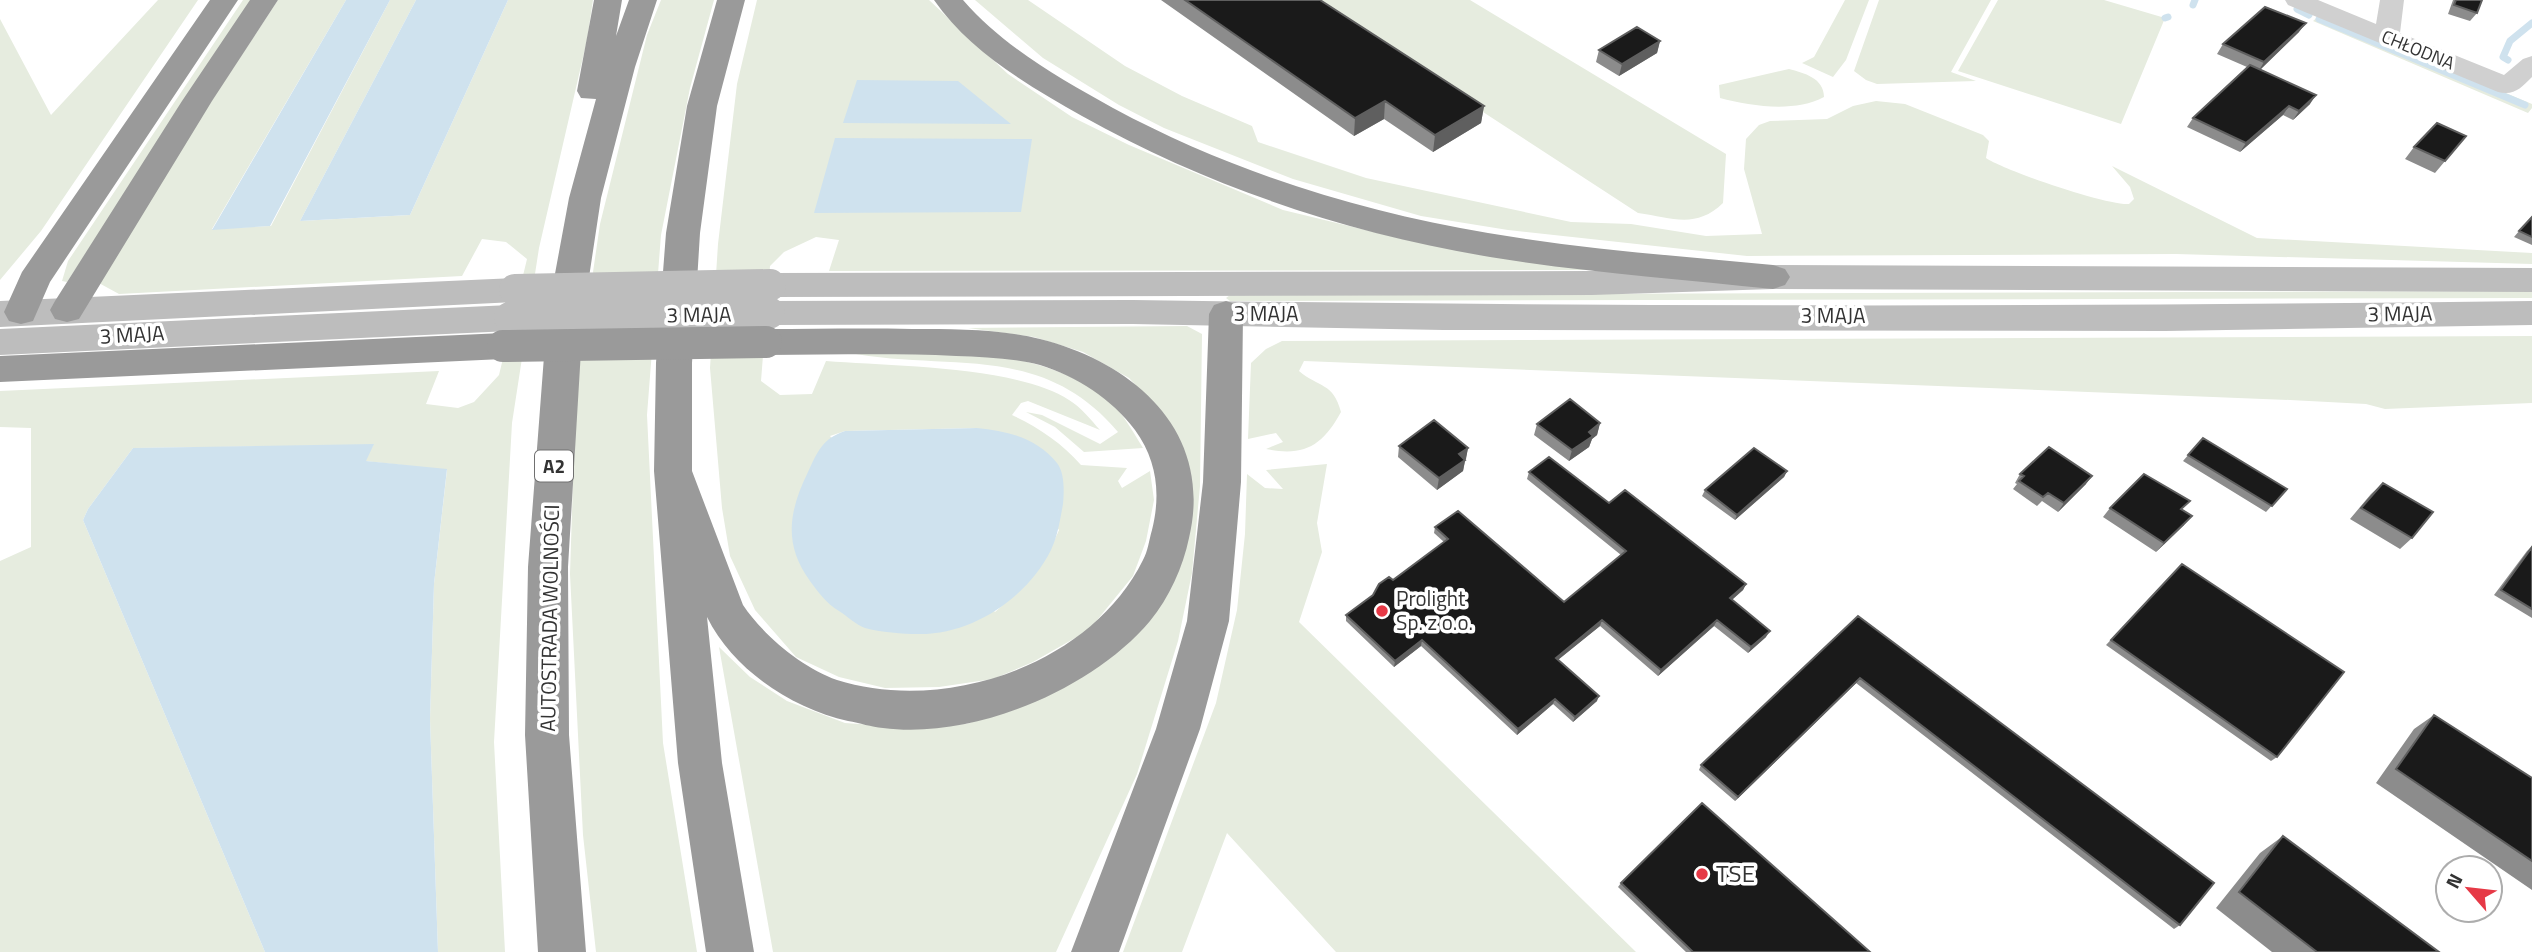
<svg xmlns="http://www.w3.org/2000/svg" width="2532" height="952" font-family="'Titillium Web',sans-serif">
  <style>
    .green { fill: #e6ecdf; fill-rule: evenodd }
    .water { fill: #cfe2ee }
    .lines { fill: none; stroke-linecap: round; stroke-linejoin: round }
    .stream { stroke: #cfe2ee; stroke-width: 7 }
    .street { fill: #d0d0d0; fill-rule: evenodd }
    .secondary { fill: #bdbdbd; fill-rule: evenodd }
    .highway { fill: #9a9a9a; fill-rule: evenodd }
    .secondary-bridge { stroke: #bdbdbd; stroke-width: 32 }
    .highway-bridge { stroke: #9a9a9a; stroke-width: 32 }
    .wall { fill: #8c8c8c }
    .shaded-wall { fill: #5f5f5f }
    .building { fill: #1a1a1a; stroke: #5f5f5f; stroke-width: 2 }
    .poi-dot { fill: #e63946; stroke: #fff; stroke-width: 2.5 }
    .labels { text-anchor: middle; stroke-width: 7; stroke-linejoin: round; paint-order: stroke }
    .far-street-label { font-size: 18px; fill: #333; stroke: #fff }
    .shield { fill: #fff; stroke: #707070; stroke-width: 2 }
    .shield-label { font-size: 19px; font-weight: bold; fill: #333 }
    .street-label { font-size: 21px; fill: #333; stroke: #fff }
    .poi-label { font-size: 21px; fill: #333; stroke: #fff; text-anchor: start }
    .near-poi-label { font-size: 24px; fill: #333; stroke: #fff; text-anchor: start }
  </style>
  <rect width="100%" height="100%" fill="#fff"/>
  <path class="green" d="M158,0H198L41,231L0,280V19L51,115Z
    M243,0H253L67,282L62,281L68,261Z
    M278,0H346L212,229L271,226L390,0H416L300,221L410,215L508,0H593L587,40L539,248L512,423L494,742L505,952H438L430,719L434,584L447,470L365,461L373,445L133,448L88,509L83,520L265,952H0V561L31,547V428L0,427V391L439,371L426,404L458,408L474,402L499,375L527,259L506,242L482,239L462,276L119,294L97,282L100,270Z
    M661,0H714L690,88L661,235L647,415L663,743L697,952H596L583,835L570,574L576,389L600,224L647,35Z
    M757,0H929L1008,74L1072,117L1129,145L1283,210L1403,239L1589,270L829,271L839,240L816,237L784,252L770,266L761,381L780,395L812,394L826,361C889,366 1018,366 1069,400C1081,407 1091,420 1100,430L1028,401L1021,403L1012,415C1038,427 1062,443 1081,465L1127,468L1118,481L1122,488L1150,471L1154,500L1146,541L1133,576L1089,630L1033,662L993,679L939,687L885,688L839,677L796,657L755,610L730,556L722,508L710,368L718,244L737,84ZM977,428L1059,530C1045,564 1022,588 995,612L830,436L845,431Z
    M975,0H1028L1125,66L1182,96L1252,126L1258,142L1366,178L1571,222L1631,224L1706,236L1762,234L1744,169L1746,139L1759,125L1770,121L1827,119L1853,106L1876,101L1905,104L1983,135L1989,141L1986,158C2005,171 2109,206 2129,204L2134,199L2130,187L2112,166L2257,238L2532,253V264L2176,254L1747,256L1508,230L1421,216L1293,179L1164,128L1119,105L1043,58Z
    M1311,0H1470L1726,154L1723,203C1696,229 1673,218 1638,213Z
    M1845,0H1869L1846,60L1833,77L1802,63L1814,57Z
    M1879,0H1991L1951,72L1976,81L1877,84L1866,80L1854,71Z
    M1998,0H2104L2165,18L2121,124L1958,71Z
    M2320,15L2532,104V108L2528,113L2313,21Z
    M1789,69C1804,73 1824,78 1824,97C1794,113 1751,106 1720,98L1719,85Z
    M2532,291V298L1230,301L1226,298L1230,295Z
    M1187,326L1202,334L1200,486L1192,573L1178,641L1137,774L1056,952H773L719,647L750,677L787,701L845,723L916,728L966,724L1023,706L1172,576L1164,416L1129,378L1083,352L1034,337L968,328Z
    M2532,336V403L2385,409L2366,404L2290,400L1304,361L1299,371C1319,388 1333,382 1341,412C1323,445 1305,457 1266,449L1283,442L1276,433L1248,439L1251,363L1266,349L1282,341Z
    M846,352C933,353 1035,342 1108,400C1122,411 1133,432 1143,448L1084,452L1055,427L1026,412L1042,415L1100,444L1118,432C1041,340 947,373 846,352Z
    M1327,464L1317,523L1322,552L1299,622L1636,952H1336L1227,833L1182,952H1123L1216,703L1237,610L1245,534L1247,474L1265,488L1283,489L1266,470Z"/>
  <path class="water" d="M346,0H390L270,226L212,230Z
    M416,0H508L410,215L300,221Z
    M857,80L958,81L1011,124L843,123Z
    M835,138L1032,139L1021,212L814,213Z
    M977,428C1008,431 1037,438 1057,463C1065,473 1064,493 1063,504C1060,520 1058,535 1051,550C1027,598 972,635 918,634C903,634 880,632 865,628C856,625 847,616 839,611C826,603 819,593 810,581C783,544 789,511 808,472C818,451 822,439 845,431Z
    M374,444L366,461L447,469L434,584L430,719L438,952H265L83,520L88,509L133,448Z"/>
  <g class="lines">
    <path class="stream" d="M2193,5L2195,0
      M2297,9L2309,15
      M2165,18L2168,17
      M2319,19L2525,105
      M2508,60L2503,57L2510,41L2532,23"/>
    <path class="street" d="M2285,0H2318L2376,24L2380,0H2404L2400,33L2504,75L2523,59L2532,56V77C2521,88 2514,96 2498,92L2288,5Z"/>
    <path class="secondary" d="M1773,265L2532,268V292L1773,289L1592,295L770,297L758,294L753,285L758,276L770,273L1592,271Z
      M515,278L527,281L532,290L527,299L515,302L0,327V301Z
      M1133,300C1599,307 2066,307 2532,301V325L2165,331L1443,330L1133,324L769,325L757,322L752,313L757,304L769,301Z
      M510,305L522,309L528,318L522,327L510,331L0,355V329Z"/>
    <path class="highway" d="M210,0H238L50,282L33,321L21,324L9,321L4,312L22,272Z
      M250,0H278L212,101L79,319L67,322L55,319L50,310L55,301L182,101Z
      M594,0H622L616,36L629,0H657L635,67L601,198L583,317L568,567L569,735L586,952H538L525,735L528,567L547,317L569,198L596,99L581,98L577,91Z
      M717,0H745L717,106L700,233L692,363V471L743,605C763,635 802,668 837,680C945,714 1091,665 1143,560C1148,551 1149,540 1152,530C1161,494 1157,460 1135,430C1112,399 1076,376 1040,365C1013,358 984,357 956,356C893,353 829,355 766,355L753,351L748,342L753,333L766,329C815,329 863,328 912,329C954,329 999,329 1040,339C1135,363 1214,432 1189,538C1183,567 1169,598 1150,621C1092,690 972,740 883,728C871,727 860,723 848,721C792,708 733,670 707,617L722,763L754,952H706L678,763L654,471L656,363L666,233L687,106Z
      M934,0H963C1004,47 1059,78 1113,108C1230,171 1357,211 1488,233C1582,249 1678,256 1773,265L1785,269L1790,277L1785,285L1773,289C1679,279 1583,272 1490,257C1347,233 1209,187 1082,116C1029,86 969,51 934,0Z
      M1226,301L1238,305L1243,314L1241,482L1229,621L1200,729L1119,952H1071L1156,729L1187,621L1203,482L1209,314L1214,305Z
      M503,333L516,337L521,346L516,355L503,359L0,382V356Z"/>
    <path class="secondary-bridge" d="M515,290L770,285
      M510,318L769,313"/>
    <path class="highway-bridge" d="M503,346L766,342"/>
  </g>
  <path class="wall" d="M1161,0H1320L1484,106L1481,123L1433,152L1384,119L1354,136Z
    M2453,0H2482L2477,13L2470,21L2448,14Z
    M2299,32L2260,69L2310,104L2293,120L2283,115L2240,152L2187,127L2193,118L2247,67L2217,54L2223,44Z
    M1660,41L1657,53L1619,76L1596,62L1599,50Z
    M2466,136L2435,173L2405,159L2414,147Z
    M2532,216V245L2514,237Z
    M1600,423L1597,435L1592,439L1589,447L1569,461L1534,435L1537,424Z
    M2203,438L2287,489L2266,512L2183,461Z
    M1399,446L1468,448L1463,471L1437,490L1398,457Z
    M1787,471L1784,477L1735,520L1702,496L1705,490Z
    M1529,472L1609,503L1746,584L1743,590L1732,600L1766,637L1748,653L1714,626L1658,676L1600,626L1558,660L1597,701L1573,722L1553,704L1517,735L1421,646L1394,667L1346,621V615L1444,542L1434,533L1435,527L1564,602L1621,555L1527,479Z
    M2020,474L2086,484L2058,512L2042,501L2037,506L2013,489L2017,484L2015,483Z
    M2383,483L2412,538L2400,549L2350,519L2371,494Z
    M2110,508L2182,510L2184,525L2156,552L2103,517Z
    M2532,546V618L2494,595L2527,551Z
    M2182,564L2277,757L2271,761L2106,645Z
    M1858,616L2180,925L2174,929L1856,683L1735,801L1699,770L1701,765Z
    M2434,715L2532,778V890L2376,783L2414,729Z
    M2283,836L2439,952H2272L2216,908L2260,853Z
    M1621,883L1870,952H1686L1618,887Z"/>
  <path class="shaded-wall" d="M2306,23L2299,32L2258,72L2264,62Z
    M1660,41L1657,53L1619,76L1622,64Z
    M2316,95L2310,104L2293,120L2299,111Z
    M1385,101L1384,119L1354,136L1355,118Z
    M1484,106L1481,123L1433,152L1435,135Z
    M2289,106L2283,115L2240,152L2246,143Z
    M1600,423L1597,435L1592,439L1589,447L1569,461L1572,450L1589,432Z
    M1468,448L1466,459L1457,466L1459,454Z
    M1465,460L1463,471L1437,490L1439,478Z
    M1787,471L1784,477L1735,520L1737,515Z
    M2092,476L2086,484L2058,512L2064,503Z
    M2192,516L2184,525L2156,552L2164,543Z
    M1746,584L1743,590L1727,604L1730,598Z
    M1602,620L1600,626L1554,663L1556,658Z
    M1717,620L1714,626L1658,676L1661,670Z
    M1770,631L1766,637L1748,653L1751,647Z
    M1422,640L1421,646L1394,667L1395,661Z
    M1860,678L1856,683L1735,801L1738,797Z
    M1599,696L1597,701L1573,722L1575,717Z
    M1555,699L1553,704L1517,735L1518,729Z"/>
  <path class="building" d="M1185,0H1320L1484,106L1435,135L1385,101L1355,118Z
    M2456,0H2482L2477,13L2454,5Z
    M2265,7L2306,23L2264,62L2223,44Z
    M1637,27L1660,41L1622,64L1599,50Z
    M2250,65L2316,95L2299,111L2289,106L2246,143L2193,118Z
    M2437,123L2466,136L2445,161L2414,147Z
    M2532,217V237L2519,231Z
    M1570,399L1600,423L1589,432L1593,436L1572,450L1537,424Z
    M1434,420L1468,448L1459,454L1465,460L1439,478L1399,446Z
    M2203,438L2287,489L2272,506L2188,455Z
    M2049,447L2092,476L2064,503L2048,493L2043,497L2019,481L2024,476L2020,474Z
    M1754,448L1787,471L1737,515L1705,490Z
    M1549,457L1609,503L1625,490L1746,584L1730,598L1770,631L1751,647L1717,620L1661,670L1602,620L1556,658L1599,696L1575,717L1555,699L1518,729L1422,640L1395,661L1346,615L1373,595L1379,584L1389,577L1393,580L1448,539L1435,527L1458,511L1564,602L1626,551L1529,472Z
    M2144,474L2190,501L2181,509L2192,516L2164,543L2110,508Z
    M2383,483L2433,512L2412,538L2361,508Z
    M2532,547V609L2501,590Z
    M2182,564L2344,672L2277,757L2111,640Z
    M1858,616L2214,883L2180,925L1860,678L1738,797L1701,765Z
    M2434,715L2532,778V861L2396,769Z
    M1702,803L1870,952H1693L1621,883Z
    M2283,836L2439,952H2317L2239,892Z"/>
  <g class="poi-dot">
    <circle cx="1382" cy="611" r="7"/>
    <circle cx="1702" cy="874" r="7"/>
  </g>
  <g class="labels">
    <g class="far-street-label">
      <text transform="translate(2418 50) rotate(22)" y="6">CHŁODNA</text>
    </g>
    <rect class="shield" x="535" y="450.5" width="38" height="31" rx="5"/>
    <g class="shield-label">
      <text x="554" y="473">A2</text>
    </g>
    <g class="street-label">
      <text x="1266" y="321">3 MAJA</text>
      <text transform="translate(2400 314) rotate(-1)" y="7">3 MAJA</text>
      <text transform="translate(699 315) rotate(-1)" y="7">3 MAJA</text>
      <text x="1833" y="323">3 MAJA</text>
      <text transform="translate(132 335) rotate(-3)" y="7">3 MAJA</text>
      <text transform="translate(550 618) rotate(-89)" y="7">AUTOSTRADA WOLNOŚCI</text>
    </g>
    <g class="poi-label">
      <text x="1396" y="606">Prolight<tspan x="1396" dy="24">Sp. z o.o.</tspan></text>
    </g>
    <g class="near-poi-label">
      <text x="1716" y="882">TSE</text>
    </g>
  </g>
  <g transform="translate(2469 889) rotate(298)"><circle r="33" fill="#ffffff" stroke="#adadad" stroke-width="2"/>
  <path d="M0-5L12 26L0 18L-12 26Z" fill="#e63946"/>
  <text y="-10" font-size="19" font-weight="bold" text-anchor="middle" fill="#333333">N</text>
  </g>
</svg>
